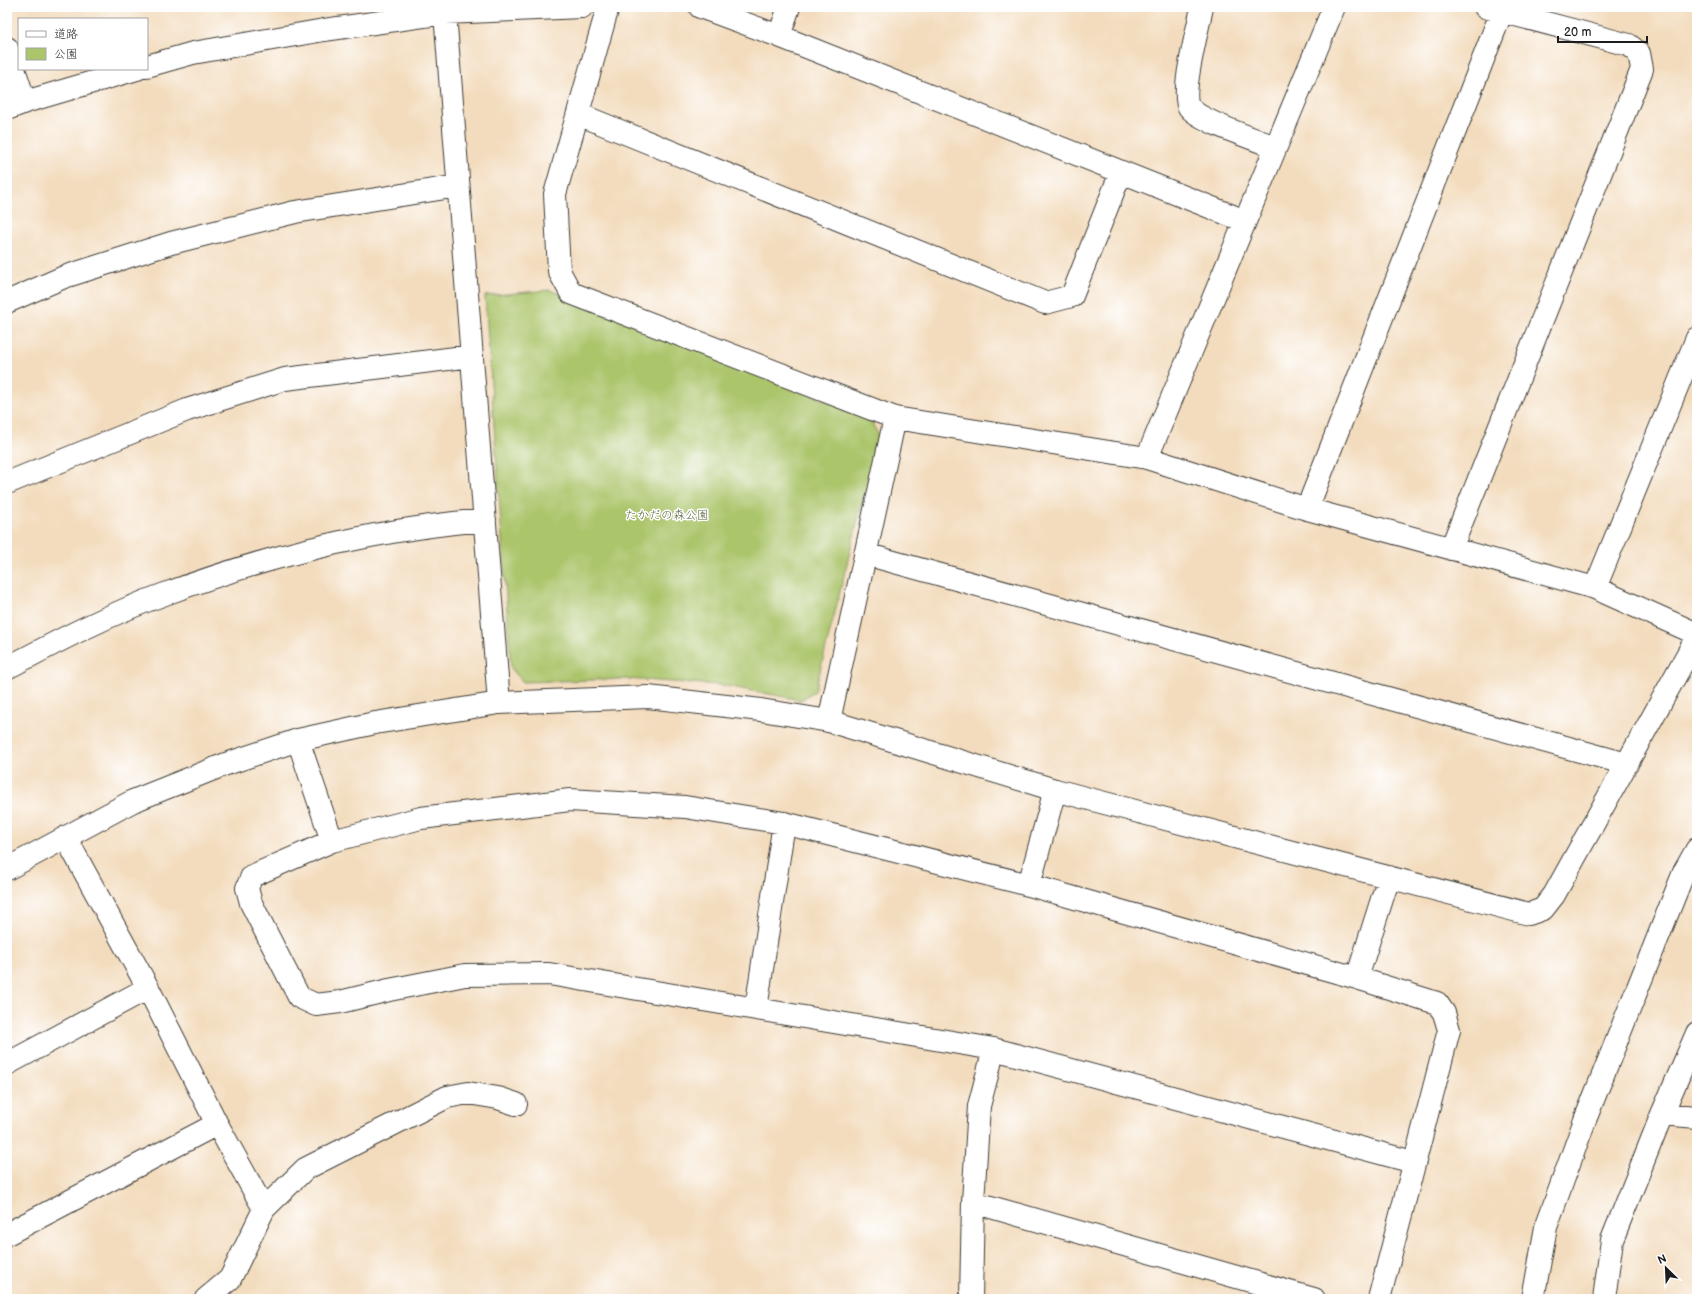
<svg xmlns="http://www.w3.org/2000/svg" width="1704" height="1306" font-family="'Balsamiq Sans','Klee One',sans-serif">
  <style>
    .green { fill: #abc56a; stroke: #647043 }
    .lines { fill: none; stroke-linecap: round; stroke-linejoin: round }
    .minor-casing { stroke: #3c3934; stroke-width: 24 }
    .tertiary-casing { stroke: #3c3934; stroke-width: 24 }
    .minor { stroke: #fff; stroke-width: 22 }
    .tertiary { stroke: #fff; stroke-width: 22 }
    .labels { text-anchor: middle; stroke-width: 3; stroke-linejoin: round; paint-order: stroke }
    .park-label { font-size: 12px; fill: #55603b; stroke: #fff }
  </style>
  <rect width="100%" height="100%" fill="#fff"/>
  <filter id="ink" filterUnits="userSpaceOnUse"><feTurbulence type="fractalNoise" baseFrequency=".025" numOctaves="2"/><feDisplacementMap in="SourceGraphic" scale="8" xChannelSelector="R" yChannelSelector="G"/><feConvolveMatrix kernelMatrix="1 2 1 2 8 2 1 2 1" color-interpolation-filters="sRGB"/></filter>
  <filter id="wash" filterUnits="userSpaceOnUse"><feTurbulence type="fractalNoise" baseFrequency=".012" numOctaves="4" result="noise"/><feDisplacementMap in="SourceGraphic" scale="16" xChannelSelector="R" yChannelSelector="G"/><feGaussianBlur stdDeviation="0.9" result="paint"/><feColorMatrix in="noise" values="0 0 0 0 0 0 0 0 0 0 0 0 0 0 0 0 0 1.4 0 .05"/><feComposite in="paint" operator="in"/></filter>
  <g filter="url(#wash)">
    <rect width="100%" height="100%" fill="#f3dcbd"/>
    <path class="green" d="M550,290L869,418L879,436L815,691L801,700L721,685L626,679L523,682L511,668L485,296Z"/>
  </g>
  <g filter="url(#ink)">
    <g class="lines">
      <g class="minor-casing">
        <path id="minor" d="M608,7L555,194L559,271L571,293L895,418L1147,458L1307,509L1595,588L1697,634
          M700,7L779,36L789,7
          M1202,7C1199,25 1180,93 1189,107C1199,121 1257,140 1275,147
          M445,13L499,703
          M779,36L1245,221
          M7,48L25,102
          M147,66L193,53L324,30L445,13L582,7
          M7,109L25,102L137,69
          M578,114L1045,303L1072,296L1121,172
          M7,302L64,277L171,243L295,212L458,186
          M1147,458L1334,7
          M7,483L187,410L285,379L472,356
          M1307,509L1502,11
          M1451,549L1642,69L1639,53L1629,45L1485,7
          M865,554L1627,764
          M1595,588L1697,338
          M7,668C58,641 111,613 165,594C268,556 376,529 485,520
          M829,721L895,418
          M298,740L332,841
          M66,838L148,988L217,1124L264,1209
          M1029,885L1055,790L1529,914L1543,909L1554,895L1697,637
          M1357,978L1389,877
          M756,1009L784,823
          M7,1064L148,988
          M1662,1114L1697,1117
          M973,1202L1314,1299
          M7,1234L217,1124
          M206,1299L230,1279L264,1209L305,1169L447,1097L468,1093L498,1098L516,1104
          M971,1299L973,1202L979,1106L994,1049
          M1379,1299L1449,1030L1444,1013L1437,1003L1357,978L1029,885L784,823L685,807L570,800L421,818L332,841L252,876L247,888L251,903L299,997L316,1005L340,1002L389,990L465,975L549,974L994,1049L1413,1162
          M1533,1299L1546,1227L1585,1120L1684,872L1697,849
          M1604,1299L1612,1240L1662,1114L1697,1033"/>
      </g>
      <g class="tertiary-casing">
        <path id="tertiary" d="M7,869L133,801L226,764L298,740L375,723L499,703L648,697L761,710L829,721L1055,790"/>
      </g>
      <use href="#minor" class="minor"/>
      <use href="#tertiary" class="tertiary"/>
    </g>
  </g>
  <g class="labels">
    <g class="park-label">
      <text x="667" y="519">たかだの森公園</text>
    </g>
  </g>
  <rect width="1704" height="1306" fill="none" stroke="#fff" stroke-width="24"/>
  <rect x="18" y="18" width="130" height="52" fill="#ffffff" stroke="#a4a4a4"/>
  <rect x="26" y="31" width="20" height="6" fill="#ffffff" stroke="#a4a4a4"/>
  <text x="54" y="38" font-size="12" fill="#1c1c1c">道路</text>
  <rect x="26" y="48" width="20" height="12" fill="#abc56a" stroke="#a4a4a4"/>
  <text x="54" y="58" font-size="12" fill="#1c1c1c">公園</text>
  <g transform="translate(1666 1268) rotate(336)" stroke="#ffffff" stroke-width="3" paint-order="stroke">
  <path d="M0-3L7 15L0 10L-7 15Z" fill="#1c1c1c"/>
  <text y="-6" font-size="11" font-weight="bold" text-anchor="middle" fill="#1c1c1c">N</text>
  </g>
  <path d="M1558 36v6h89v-6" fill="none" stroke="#1c1c1c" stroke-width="2"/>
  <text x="1564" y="36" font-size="12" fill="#1c1c1c" stroke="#ffffff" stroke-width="3" paint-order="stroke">20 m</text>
</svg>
